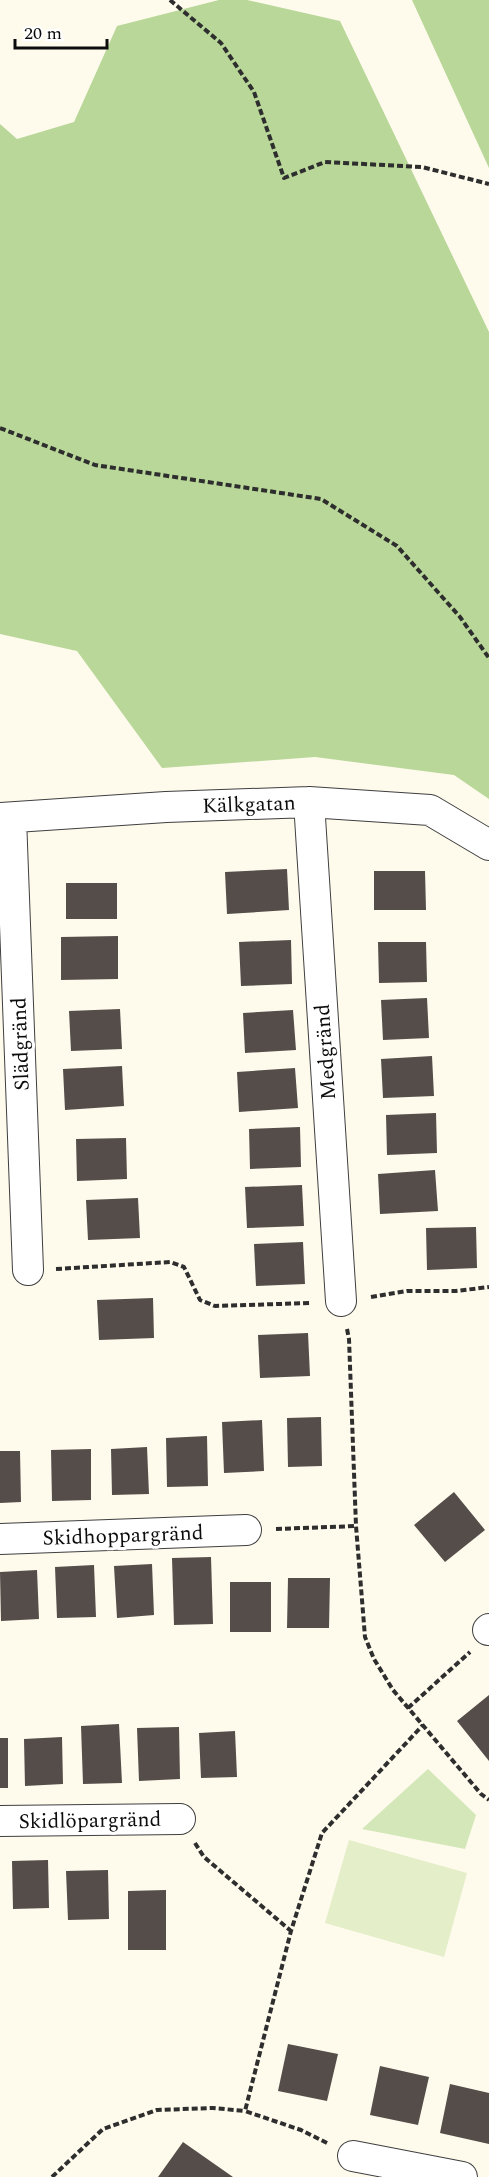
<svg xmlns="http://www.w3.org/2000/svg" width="489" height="2177" font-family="Spectral,serif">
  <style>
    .green { fill: #d3e7b8 }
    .forest { fill: #b8d798 }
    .pitch { fill: #e4eec9 }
    .building { fill: #544d49 }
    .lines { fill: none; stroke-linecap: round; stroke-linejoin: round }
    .minor-casing { stroke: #3f3f3f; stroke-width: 32 }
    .path { stroke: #2e2e2e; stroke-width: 4; stroke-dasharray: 6 3; stroke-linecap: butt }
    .minor { stroke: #fff; stroke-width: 30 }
    .labels { text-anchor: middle; stroke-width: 6; stroke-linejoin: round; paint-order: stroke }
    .street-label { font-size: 21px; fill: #0c0c0c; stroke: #fff }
  </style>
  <rect width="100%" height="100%" fill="#fefaec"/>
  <path class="green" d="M428,1769L476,1815L465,1849L362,1829Z"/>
  <path class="forest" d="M219,0H247L340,21L489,332V799L454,775L315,757L162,768L77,651L0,634V124L17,139L74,122L117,26Z
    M412,0H489V168Z"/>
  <path class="pitch" d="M349,1840L467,1873L444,1957L325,1923Z"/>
  <path class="building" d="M287,869L289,910L227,914L225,872Z
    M374,871H425L426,910H374Z
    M66,883H117V919H66Z
    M118,936V979L61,980V937Z
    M291,940L292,984L241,986L239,942Z
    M378,942H426L427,982L379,983Z
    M427,998L429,1038L383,1040L381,1000Z
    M120,1009L122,1049L71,1051L69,1011Z
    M293,1010L296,1050L245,1053L243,1013Z
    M432,1056L434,1096L383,1098L381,1059Z
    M122,1066L124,1106L65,1110L63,1069Z
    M295,1068L298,1108L239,1112L237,1072Z
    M436,1113L437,1153L387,1155L386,1115Z
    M300,1127L301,1167L250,1169L249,1129Z
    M126,1138L127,1179L77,1181L76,1139Z
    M435,1170L438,1211L380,1214L378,1174Z
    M302,1185L304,1226L247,1228L245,1187Z
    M138,1198L140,1238L88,1240L86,1200Z
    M476,1227L477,1268L427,1270L426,1228Z
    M303,1242L305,1284L256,1286L254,1244Z
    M153,1298L154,1338L99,1340L97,1300Z
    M308,1333L310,1376L260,1378L258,1335Z
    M321,1417L322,1466L288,1467L287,1418Z
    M262,1420L264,1471L224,1473L222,1422Z
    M207,1436L208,1486L167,1487L166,1438Z
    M147,1447L149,1494L112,1495L111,1449Z
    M91,1449V1500L52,1501L51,1450Z
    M0,1451H20L21,1502L0,1503Z
    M454,1492L485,1530L445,1562L414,1525Z
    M211,1557L213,1624L174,1625L172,1558Z
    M152,1564L154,1615L117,1618L114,1566Z
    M94,1565L96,1617L57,1618L55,1567Z
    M37,1570L39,1619L1,1621L0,1572Z
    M288,1578H330L329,1628H287Z
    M230,1582H271V1632H230Z
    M489,1695V1761L457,1721Z
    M119,1724L122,1783L83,1784L81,1726Z
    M179,1727L180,1779L139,1781L137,1728Z
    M235,1731L237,1777L201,1778L199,1733Z
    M62,1737L63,1784L25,1786L24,1739Z
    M0,1738H8V1788H0Z
    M48,1860L49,1908L13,1909L12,1861Z
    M108,1870L109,1919L68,1920L66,1871Z
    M166,1890V1950H128V1891Z
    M288,2044L338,2054L327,2101L278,2091Z
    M380,2066L429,2077L418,2125L370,2115Z
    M450,2084L489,2093V2144L440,2133Z
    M183,2142L233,2177H158Z"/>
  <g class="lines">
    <g class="minor-casing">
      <path id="minor" d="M309,802L341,1301
        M0,818L166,807L309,802L430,810L489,845
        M11,818L28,1270
        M0,1539L246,1530
        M488,1630L489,1629
        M0,1821L180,1819
        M353,2156L462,2177"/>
    </g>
    <path class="path" d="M170,0L221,43L254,92L284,178L325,162L422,167L489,184
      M0,428L95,465L321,499L397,546L460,617L489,658
      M56,1269L170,1262L184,1267L200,1300L215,1306L311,1303
      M371,1297L407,1291H456L489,1287
      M347,1329L349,1339L356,1526L365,1637L374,1659L393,1690L481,1794L489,1800
      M276,1529L356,1526
      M408,1708L470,1652
      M195,1843L204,1857L291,1931
      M327,2143L301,2130L245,2111L291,1931L322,1833L423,1725
      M52,2177L103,2129L157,2110L213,2108L245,2111"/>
    <use href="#minor" class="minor"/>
  </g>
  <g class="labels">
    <g class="street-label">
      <text transform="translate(249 804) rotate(-2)" y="7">Kälkgatan</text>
      <text transform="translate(20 1044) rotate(-92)" y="7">Slädgränd</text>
      <text transform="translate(325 1052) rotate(-94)" y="7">Medgränd</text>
      <text transform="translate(123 1535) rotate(-2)" y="7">Skidhoppargränd</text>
      <text transform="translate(90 1820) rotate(-1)" y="7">Skidlöpargränd</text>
    </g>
  </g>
  <path d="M15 39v9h92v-9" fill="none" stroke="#0c0c0c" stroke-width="3"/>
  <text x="24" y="39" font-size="18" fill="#0c0c0c" stroke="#ffffff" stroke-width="4.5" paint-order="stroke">20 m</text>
</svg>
